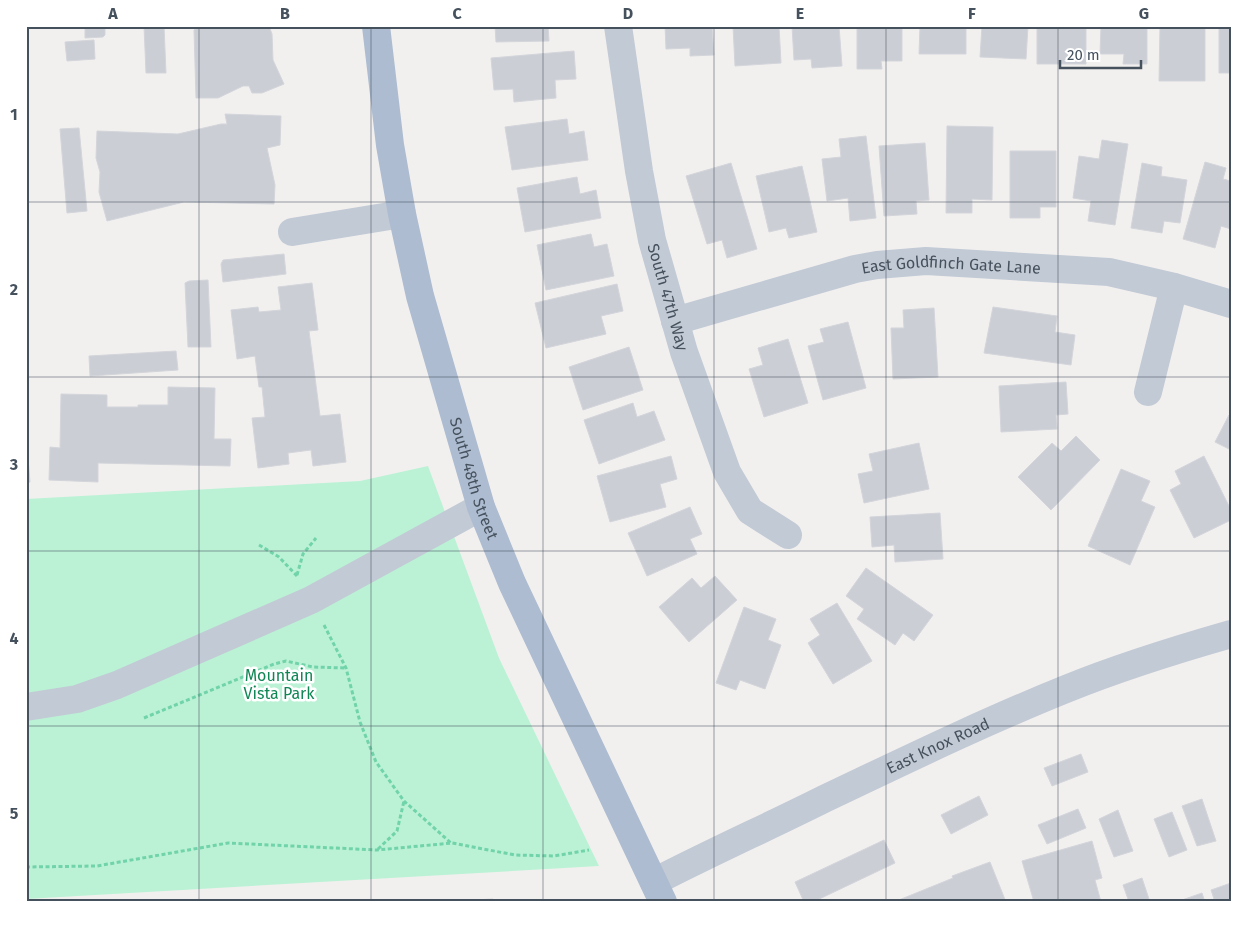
<svg xmlns="http://www.w3.org/2000/svg" width="1257" height="928" font-family="'Fira Sans',sans-serif">
  <style>
    .green { fill: #bbf2d5 }
    .building { fill: #cbced5; stroke: #d3d5db }
    .lines { fill: none; stroke-linecap: round; stroke-linejoin: round }
    .path { stroke: #71d3aa; stroke-width: 3; stroke-dasharray: 4 2.5; stroke-linecap: butt }
    .minor { stroke: #c2cad5; stroke-width: 28 }
    .major { stroke: #adbcd0; stroke-width: 28 }
    .grid { fill: none; stroke: #46515e; stroke-width: 1; stroke-opacity: 0.55 }
    .labels { text-anchor: middle; stroke-width: 5; stroke-linejoin: round; paint-order: stroke }
    .street-label { font-size: 16px; fill: #46515e; stroke: #fff }
    .park-label { font-size: 16px; fill: #118655; stroke: #fff }
    .neatline { fill: none; stroke: #46515e; stroke-width: 2 }
    .grid-label { font-size: 16px; text-anchor: middle; font-weight: bold; fill: #46515e }
  </style>
  <rect width="100%" height="100%" fill="#f2f0ef"/>
  <path class="green" d="M428,466L499,658L599,866L26,899V499L360,481Z"/>
  <path class="building" d="M85,26H105V35L103,37L85,38Z
    M144,26H164L166,73H146Z
    M202,26H269L272,34L273,60L284,84L262,93H252L249,86H243L218,98H196L194,30Z
    M495,26H548L549,41L496,42Z
    M665,26H712L714,55L690,56V48L666,49Z
    M733,26H779L781,63L735,66Z
    M792,26H839L842,66L812,68L811,59L794,60Z
    M857,26H902V61H881L882,69H857Z
    M920,26H966V54H919Z
    M982,26H1028L1026,59L980,57Z
    M1037,26H1086V64H1037Z
    M1101,26H1147V64H1123L1124,54H1100Z
    M1160,26H1205V81H1159Z
    M1219,26H1231V73H1219Z
    M94,40L95,59L67,61L65,42Z
    M574,51L576,79L555,80L556,98L514,102L513,89L494,90L491,58Z
    M225,114L281,116L280,145L267,148L275,185L274,204L184,202L107,221L99,192L100,172L96,158L97,131L178,134L221,124H227Z
    M567,119L569,134L584,131L588,160L512,170L505,127Z
    M947,126L993,127L992,200L972,199V213H946Z
    M79,128L87,211L67,213L60,129Z
    M866,136L876,218L850,221L848,198L827,201L822,159L841,157L839,139Z
    M1102,140L1128,144L1115,225L1088,221L1091,201L1073,198L1079,156L1099,159Z
    M925,143L929,200L916,201L917,214L884,216L879,146Z
    M1010,151H1056V207H1040V218H1010Z
    M1205,162L1226,168L1223,179L1231,181V229L1221,226L1215,248L1183,239Z
    M731,163L757,249L727,258L722,240L707,244L686,176Z
    M1142,163L1162,167L1161,176L1187,180L1180,223L1164,221L1162,233L1131,228Z
    M802,166L817,232L789,238L786,228L769,232L756,176Z
    M577,177L580,194L596,190L601,218L525,232L517,188Z
    M591,234L594,247L607,244L614,276L546,290L537,245Z
    M284,254L286,274L223,282L221,264L223,260Z
    M208,280L211,347H188L185,283L189,281Z
    M312,283L318,330L309,331L320,416L340,414L346,462L313,466L311,450L288,453L289,464L258,468L252,418L265,417L262,387H259L255,356L237,359L231,310L258,307L259,312L281,310L278,287Z
    M617,284L623,311L601,316L606,334L546,348L535,303Z
    M993,307L1057,316L1055,332L1075,335L1071,365L984,353Z
    M934,308L938,377L893,379L891,328H904L903,310Z
    M848,322L866,388L823,400L808,346L824,342L820,329Z
    M788,339L808,403L764,417L749,369L763,365L758,348Z
    M629,347L643,390L583,410L569,367Z
    M176,351L178,370L90,376L89,356Z
    M1066,382L1068,414L1056,415L1057,429L1001,432L999,386Z
    M168,387L215,388L214,439H231L230,466L98,463V482L49,480L50,447L60,448L61,394L107,395V407H138V405H168Z
    M633,403L637,417L654,411L665,440L599,464L584,420Z
    M1229,415L1231,416V450L1215,442Z
    M26,435L30,482L26,483Z
    M1076,436L1100,460L1051,510L1018,477L1052,443L1061,451Z
    M919,443L929,489L864,503L858,474L873,471L869,454Z
    M671,456L677,479L660,484L666,507L610,522L597,476Z
    M1204,456L1231,510V520L1194,538L1170,490L1181,484L1175,471Z
    M1121,469L1150,481L1141,501L1155,507L1130,565L1088,546Z
    M690,507L702,534L690,539L697,554L647,576L628,533Z
    M940,513L943,559L895,562L894,545L872,547L870,517Z
    M866,568L933,615L914,641L903,633L895,645L857,619L864,609L846,596Z
    M715,576L737,600L689,642L659,607L692,578L701,588Z
    M837,603L872,661L833,684L808,643L820,635L810,619Z
    M744,607L776,619L768,640L781,645L765,689L740,680L736,690L716,683Z
    M1081,754L1088,772L1052,786L1044,768Z
    M979,796L988,815L951,834L941,815Z
    M1202,799L1216,841L1197,846L1182,806Z
    M1078,809L1086,828L1047,844L1038,825Z
    M1118,810L1133,851L1114,857L1099,819Z
    M1172,812L1187,850L1169,857L1154,819Z
    M884,840L895,863L813,902H804L795,882Z
    M1092,841L1102,878L1095,880L1101,902H1046L1045,899L1034,902L1022,861Z
    M990,862L1006,902H894L953,878L952,876Z
    M1142,878L1150,902H1129L1123,885Z
    M1231,883V902H1215L1211,890Z
    M1202,893L1205,902H1183L1182,900Z
    M493,899V902H438Z"/>
  <g class="lines">
    <path class="path" d="M259,545L279,557L297,576
      M297,575L303,554L316,538
      M324,625L346,668L360,722L376,762L404,801L451,843
      M144,718L274,664L286,661L313,667L346,668
      M378,849L397,831L404,801
      M26,867L97,866L228,843L377,850L452,843L515,855L554,856L589,850"/>
    <g class="minor">
      <path id="s1" d="M618,26L639,171L652,240L684,352L727,472L750,511L788,535"/>
      <path d="M292,232L402,214"/>
      <path id="s2" d="M675,321L855,269L877,265L926,261L1109,272L1174,287L1231,304"/>
      <path d="M1148,392L1174,287"/>
      <path d="M26,707L77,699L117,685L311,600L481,507"/>
      <path id="s3" d="M654,882C710,853 768,827 824,799C904,761 984,722 1066,689C1120,667 1175,650 1231,634"/>
    </g>
    <path class="major" id="s4" d="M376,26L390,145L402,214L420,296L481,507L512,583L663,902"/>
  </g>
  <path class="grid" d="M199,26V902M371,26V902M543,26V902M714,26V902M886,26V902M1058,26V902M26,202H1231M26,377H1231M26,551H1231M26,726H1231"/>
  <g class="labels">
    <g class="street-label">
      <text dy="6" stroke="none"><textPath href="#s2" startOffset="284">East Goldfinch Gate Lane</textPath></text>
      <text dy="6" stroke="none"><textPath href="#s1" startOffset="276">South 47th Way</textPath></text>
      <text dy="6" stroke="none"><textPath href="#s4" startOffset="464">South 48th Street</textPath></text>
      <text dy="6" stroke="none"><textPath href="#s3" startOffset="315">East Knox Road</textPath></text>
    </g>
    <g class="park-label">
      <text x="279" y="681">Mountain<tspan x="279" dy="18">Vista Park</tspan></text>
    </g>
  </g>
  <rect width="1257" height="928" fill="none" stroke="#ffffff" stroke-width="55"/>
  <path d="M1060 60v8h81v-8" fill="none" stroke="#46515e" stroke-width="2.5"/>
  <text x="1067" y="60" font-size="15" fill="#46515e" stroke="#ffffff" stroke-width="4" paint-order="stroke">20 m</text>
  <rect x="28" y="28" width="1202" height="872" class="neatline"/>
  <g class="grid-label">
    <text x="113" y="19">A</text>
    <text x="285" y="19">B</text>
    <text x="457" y="19">C</text>
    <text x="628" y="19">D</text>
    <text x="800" y="19">E</text>
    <text x="972" y="19">F</text>
    <text x="1144" y="19">G</text>
    <text x="14" y="120">1</text>
    <text x="14" y="295">2</text>
    <text x="14" y="470">3</text>
    <text x="14" y="644">4</text>
    <text x="14" y="819">5</text>
  </g>
</svg>
